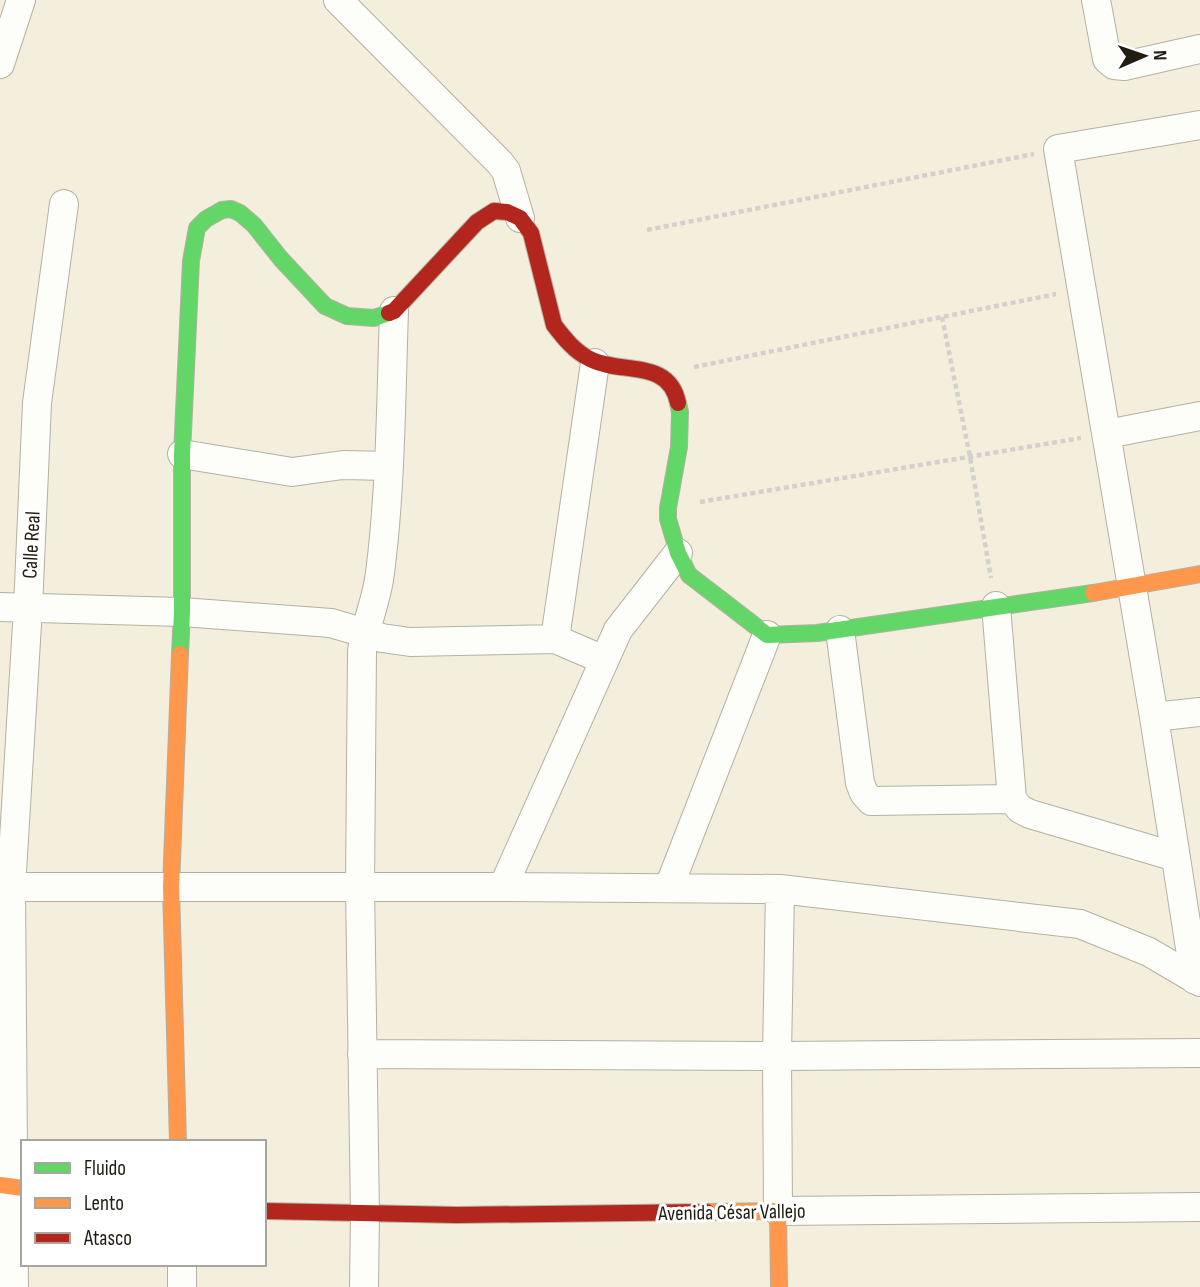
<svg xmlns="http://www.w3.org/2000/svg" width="1200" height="1287" font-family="'Sofia Sans Condensed',sans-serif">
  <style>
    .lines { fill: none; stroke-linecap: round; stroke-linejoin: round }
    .street-casing { stroke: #b4b0a2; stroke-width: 30 }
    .fast-casing { stroke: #b4b0a2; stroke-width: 18 }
    .slow-casing { stroke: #b4b0a2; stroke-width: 18 }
    .jam-casing { stroke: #b4b0a2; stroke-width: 18 }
    .path { stroke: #d3d1cd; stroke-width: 4.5; stroke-dasharray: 5 3.5; stroke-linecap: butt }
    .street { stroke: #fdfdfa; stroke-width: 28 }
    .fast { stroke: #63d668; stroke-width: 16 }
    .slow { stroke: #ff974d; stroke-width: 16 }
    .jam { stroke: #b3261e; stroke-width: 16 }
    .labels { text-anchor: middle; stroke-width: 6; stroke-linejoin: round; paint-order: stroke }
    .street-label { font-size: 21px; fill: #211d12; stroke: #fff }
  </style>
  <rect width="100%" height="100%" fill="#f4efdd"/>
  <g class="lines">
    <g class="street-casing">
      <path id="street" d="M338,0L500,163L506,171L520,218
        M1096,0L1107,59L1114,65L1124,66L1200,49
        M0,64L21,0
        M1107,434L1200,416
        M182,454L292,472L343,465L389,466
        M996,606L1012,799L1020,809L1030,814L1176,857
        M0,607L182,612L331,623L382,638L410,642L555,639L604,660
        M840,630L860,783L864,793L871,801L1012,799
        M555,639L595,363
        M1154,717L1200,712
        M0,887H503L780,889L1080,924L1149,952L1200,982
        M503,887L618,630L678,553
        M669,887L767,635
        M780,889L777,1056L778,1211L1200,1207
        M1195,980L1154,717L1058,149L1200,125
        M362,1054L777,1056L1200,1053
        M182,1264V1287
        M14,1287L11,888L28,608L37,403L64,204
        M364,1287L365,1215L360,887L362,651C365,625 377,600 380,573C391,487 391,397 394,311"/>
    </g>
    <g class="fast-casing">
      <path id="fast" d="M678,403L680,412L679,447L668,508V519L678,553L689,575L767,635L817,633L1093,593
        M180,654L182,612V454L191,261L197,228L206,219L222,210L231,209L240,213L254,225L281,259L325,306L347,316L374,318L389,313"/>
    </g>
    <g class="slow-casing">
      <path id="slow" d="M1093,593L1200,574
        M178,1142L171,887L180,654
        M0,1185L23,1188
        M707,1212L778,1211L779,1287"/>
    </g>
    <g class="jam-casing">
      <path id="jam" d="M389,313L394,311L477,222L494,211L507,212L520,218L531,233L554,325C564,338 575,352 590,359C621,375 669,358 678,403
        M264,1211L457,1215L707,1212"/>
    </g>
    <path class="path" d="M647,230L1034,154
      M942,317L970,457L991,578
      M694,367L1056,294
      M700,502L1081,438"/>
    <use href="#street" class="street"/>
    <use href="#fast" class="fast"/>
    <use href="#slow" class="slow"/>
    <use href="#jam" class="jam"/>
  </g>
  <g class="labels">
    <g class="street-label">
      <text transform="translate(31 545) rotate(-87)" y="7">Calle Real</text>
      <text transform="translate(732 1212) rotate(-1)" y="7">Avenida César Vallejo</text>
    </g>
  </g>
  <rect x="21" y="1140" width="245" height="126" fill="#ffffff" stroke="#a6a5a0" stroke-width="2"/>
  <rect x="35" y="1163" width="35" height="10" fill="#63d668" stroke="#a6a5a0" stroke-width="2"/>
  <text x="84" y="1175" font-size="21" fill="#211d12">Fluido</text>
  <rect x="35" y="1198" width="35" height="10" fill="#ff974d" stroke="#a6a5a0" stroke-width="2"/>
  <text x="84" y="1210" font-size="21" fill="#211d12">Lento</text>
  <rect x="35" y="1233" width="35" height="10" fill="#b3261e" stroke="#a6a5a0" stroke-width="2"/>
  <text x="84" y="1245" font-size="21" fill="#211d12">Atasco</text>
  <g transform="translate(1144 56) rotate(88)" stroke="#ffffff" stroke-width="5" paint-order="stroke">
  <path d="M0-5L12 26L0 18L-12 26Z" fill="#211d12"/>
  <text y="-10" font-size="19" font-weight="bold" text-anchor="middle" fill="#211d12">N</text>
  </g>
</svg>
